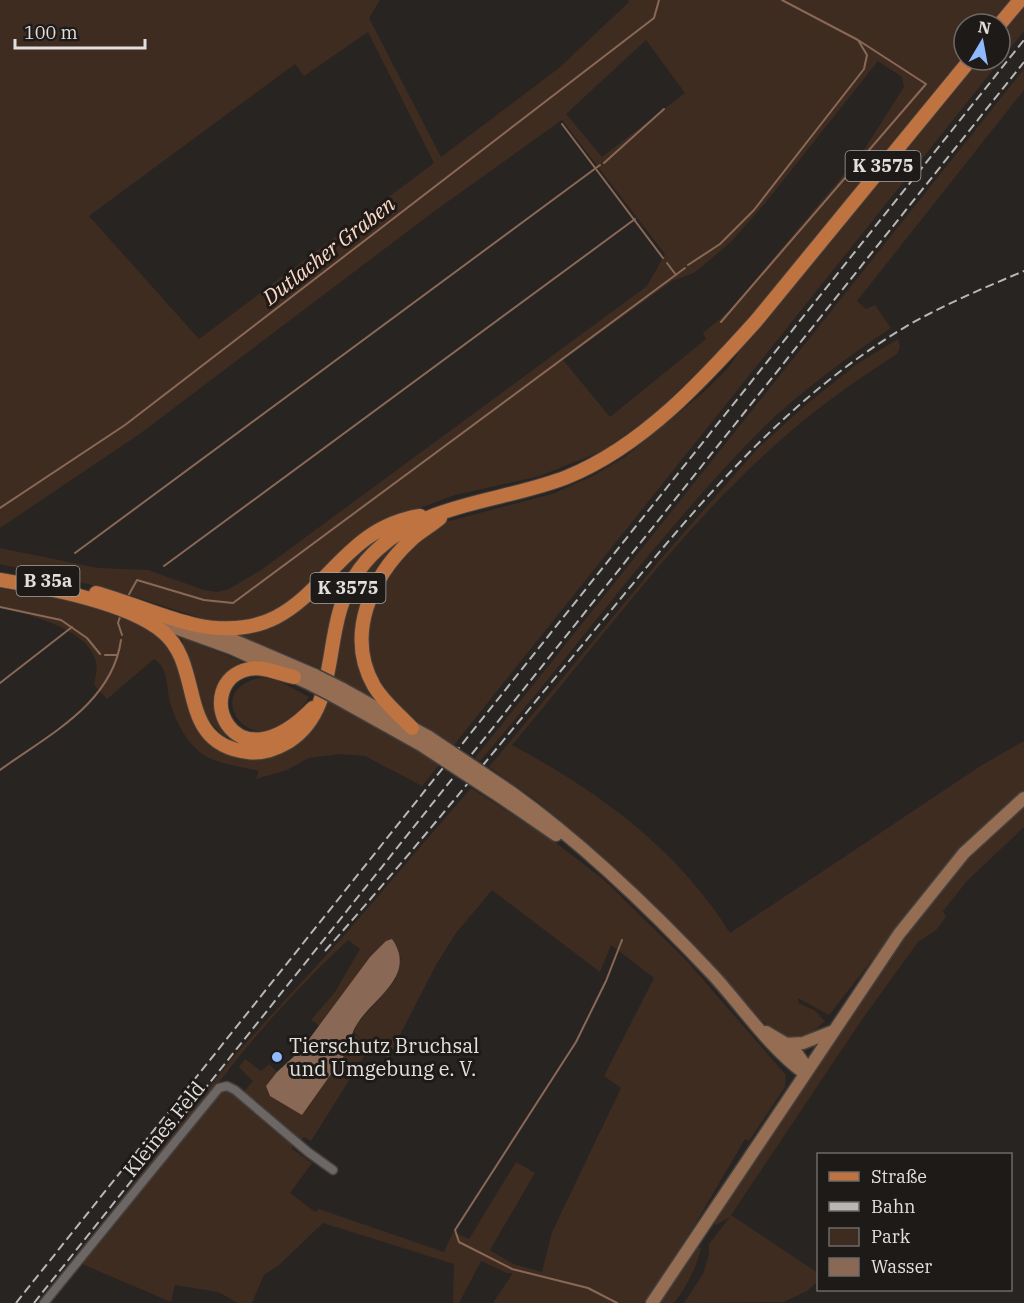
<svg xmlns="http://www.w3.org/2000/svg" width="1024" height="1303" font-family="'IBM Plex Serif',serif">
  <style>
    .green { fill: #3f2c21; fill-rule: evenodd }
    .water { fill: #8a6856 }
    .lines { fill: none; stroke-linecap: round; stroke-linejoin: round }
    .stream { stroke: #8a6856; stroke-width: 2 }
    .street-casing { stroke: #43403e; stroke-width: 11 }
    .secondary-casing { stroke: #43403e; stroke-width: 15 }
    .primary-casing { stroke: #43403e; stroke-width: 16 }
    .street { stroke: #6c6765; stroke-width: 8 }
    .secondary { stroke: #956d53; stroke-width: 12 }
    .primary { stroke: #be7341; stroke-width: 14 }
    .rail { stroke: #b9b7b5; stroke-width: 2; stroke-dasharray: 9 4.5; stroke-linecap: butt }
    .secondary-bridge-casing { stroke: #43403e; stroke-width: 15; stroke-linecap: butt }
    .secondary-bridge { stroke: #956d53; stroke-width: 12 }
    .poi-dot { fill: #8eb9fc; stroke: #1e1a18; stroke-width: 2 }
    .labels { text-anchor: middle; stroke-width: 6; stroke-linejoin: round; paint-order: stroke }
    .shield { fill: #1e1a18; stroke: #a7a5a3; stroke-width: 1.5 }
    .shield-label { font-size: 18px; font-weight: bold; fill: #e2e0de }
    .poi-label { font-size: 20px; fill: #e2e0de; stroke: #1e1a18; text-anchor: start }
    .street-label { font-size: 20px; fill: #e2e0de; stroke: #1e1a18 }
    .water-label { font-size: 21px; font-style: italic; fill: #ffdac6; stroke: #1e1a18 }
  </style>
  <rect width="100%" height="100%" fill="#282422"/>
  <path class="green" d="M0,0H380L369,18L441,157L559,68L629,2L628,0H1014L994,24H964V59L727,344L653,415L602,451L540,476L455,495L382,522L280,611L235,622L207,620L114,590L0,564V548L98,568L148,570L204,590L217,592L229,589L261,570L647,286L665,254L562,120L436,210L141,433L0,528ZM368,32L434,163L199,339L89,216L295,64L304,76ZM646,40L685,93L602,157L566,114ZM878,61L902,77L904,87L862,153L728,312L703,333L706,339L610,417L563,360L672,281L694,273L731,242L766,202Z
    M1024,3V31L454,745L398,709L386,698L367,655L369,611L391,566L433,529L449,521L552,494L593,476L625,457L705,391L730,366L744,343L977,60H1000V33Z
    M1024,69V90L857,301L866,309L875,305L891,328C842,361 791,398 750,441C653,542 571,655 480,761L475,758Z
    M898,339L900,347L897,354C863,376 829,399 797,426C689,516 603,638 512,745C598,791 678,849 730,933L982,765L1024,741V792L977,832L947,865L829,1015L798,998V1003L814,1010L825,1021L807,1037L788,1039L777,1034L752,1012L719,974L538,802L489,767L659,561L758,448L808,403L857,364Z
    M397,524L372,547L322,669L237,634L267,627L300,609L351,555Z
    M416,529L366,592L368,689L374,700L335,677C340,633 347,589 378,556C388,545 404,537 416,529Z
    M0,588C54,598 138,608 174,651L220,748C273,748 305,760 328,701L399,737L439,765L422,786L365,756L340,754L309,758L287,770L256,779L259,771C244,767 224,765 209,758C189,748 176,723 170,702C166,687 169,668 154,659L107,699L94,685C95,678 98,668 96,661C87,628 29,615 0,607Z
    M181,637L241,661L240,665C210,685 209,708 229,736L224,738L206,716Z
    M264,677L277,680L309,697C260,780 191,688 264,677Z
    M471,788L555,842L604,880L686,960L786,1075L785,1087L749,1141L745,1139L694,1226L644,1303H493L513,1273H507L481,1261L459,1303H453L454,1264L323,1223L279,1265L264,1275L252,1303H238L218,1292L175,1285L171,1302L75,1261L39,1303L234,1056L341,939ZM492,890L600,972L611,945L654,978L604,1076L621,1088L552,1232L542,1272L513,1264L490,1250L535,1173L516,1162L469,1239L453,1232L444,1252L319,1209L315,1212L290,1193L312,1163L292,1149L293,1142L233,1092L214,1089C254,1035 299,986 348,940L360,949L335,992L311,1020L320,1026L370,957L401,958L395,980L356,1025L354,1032L362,1040L355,1035L353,1037L351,1046L302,1115L267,1086L277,1072L269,1064L261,1071L245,1059L239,1067L253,1081L242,1094L300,1141L304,1137L311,1141L370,1047L388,1058L436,965L456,933Z
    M1024,804V827L967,881L943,911L946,917L936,930L918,942L861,1021L731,1215L818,1273V1281L807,1291L784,1302L684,1303L703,1274L709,1254V1244L730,1217L716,1225L713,1222L870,986L923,910L967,855Z
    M695,1246L701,1248C696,1269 687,1286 674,1303H658Z"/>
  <path class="water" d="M392,939C424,985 347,1007 351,1046L302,1115L270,1096L266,1086L277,1072L301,1050L370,957L386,941Z"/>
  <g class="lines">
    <path class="stream" d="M562,124L663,258
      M604,163L664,109
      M667,263L676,275
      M688,265L720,244L754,210L864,69L867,55L858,40
      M721,322L926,84L858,40L782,0
      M0,508L125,425L654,18L659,0
      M75,553L600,165
      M164,566L635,219
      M127,598L137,580L204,600L233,603L685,268
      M0,607L61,620L87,638L100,654
      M121,614L118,623L122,635
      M105,655H117
      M0,683L72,627
      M0,770C48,735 112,704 121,640
      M617,1303L588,1288L512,1269L459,1242L455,1230L576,1042L606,981L622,940"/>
    <g class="street-casing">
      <path id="street" d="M44,1303L219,1088L227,1086L235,1090L308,1152L333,1170"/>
    </g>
    <g class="secondary-casing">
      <path id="secondary" d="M148,618L231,648L308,683
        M203,627L315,675
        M341,688L429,737
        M335,697L421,745
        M511,792C585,845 652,910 714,976C743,1008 769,1047 804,1073
        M505,800L556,835
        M766,1032L793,1048L807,1068
        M786,1044L803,1043L831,1032
        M652,1303L899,934L964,853L1024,798"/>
    </g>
    <g class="primary-casing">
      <path id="primary" d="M1000,24L1020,0
        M0,580C47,588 127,602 163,632C205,667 175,744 248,752C261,754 276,749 288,742C333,714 326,656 340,610C347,586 359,566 378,549C430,501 504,502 567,477C643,446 703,380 756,321L970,60
        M96,593C129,602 164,618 196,625C318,650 321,531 420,516
        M294,677C280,674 264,666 249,669C190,681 230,793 313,708
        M412,728C399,714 384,703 374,686C345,635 371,577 411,540C419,532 431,526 440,518"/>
    </g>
    <use href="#street" class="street"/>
    <use href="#secondary" class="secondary"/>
    <use href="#primary" class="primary"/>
    <path class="rail" d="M325,951C414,851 498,746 584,643C682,525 776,402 912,323C948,303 986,287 1024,271
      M16,1303L1024,40
      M34,1303L1024,62"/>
    <g class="secondary-bridge-casing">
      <path id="secondary-bridge" d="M315,675L341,688
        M308,683L335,697
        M429,737L511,792
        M421,745L505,800"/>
    </g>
    <use href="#secondary-bridge" class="secondary-bridge"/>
  </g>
  <circle class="poi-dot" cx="277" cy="1057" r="6"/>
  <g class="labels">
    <g class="shield">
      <rect x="845.5" y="151" width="75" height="30" rx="4.5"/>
      <rect x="16.5" y="566" width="63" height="30" rx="4.5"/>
      <rect x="310.5" y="573" width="75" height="30" rx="4.5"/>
    </g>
    <g class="shield-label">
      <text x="883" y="172">K 3575</text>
      <text x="48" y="587">B 35a</text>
      <text x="348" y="594">K 3575</text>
    </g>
    <g class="poi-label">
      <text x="289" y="1053">Tierschutz Bruchsal<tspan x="289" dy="23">und Umgebung e. V.</tspan></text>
    </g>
    <g class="street-label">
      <text transform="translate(164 1129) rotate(-51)" y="7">Kleines Feld</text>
    </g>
    <g class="water-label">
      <text transform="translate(329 251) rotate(-38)" y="7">Dutlacher Graben</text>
    </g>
  </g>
  <rect x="817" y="1153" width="195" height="138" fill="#1e1a18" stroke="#6c6967" stroke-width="1.5"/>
  <rect x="829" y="1172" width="30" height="9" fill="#be7341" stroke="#6c6967" stroke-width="1.5"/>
  <text x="871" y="1183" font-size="18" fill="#e2e0de">Straße</text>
  <rect x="829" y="1202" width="30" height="9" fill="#b9b7b5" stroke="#6c6967" stroke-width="1.5"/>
  <text x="871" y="1213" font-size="18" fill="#e2e0de">Bahn</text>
  <rect x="829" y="1228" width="30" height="18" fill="#3f2c21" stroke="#6c6967" stroke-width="1.5"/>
  <text x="871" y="1243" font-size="18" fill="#e2e0de">Park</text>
  <rect x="829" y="1258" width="30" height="18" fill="#8a6856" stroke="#6c6967" stroke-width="1.5"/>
  <text x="871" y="1273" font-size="18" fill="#e2e0de">Wasser</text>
  <g transform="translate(982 42) rotate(10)"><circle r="28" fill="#1e1a18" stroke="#6c6967" stroke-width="1.5"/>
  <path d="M0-4.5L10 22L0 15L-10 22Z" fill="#8eb9fc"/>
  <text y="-9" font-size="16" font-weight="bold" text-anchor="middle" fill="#e2e0de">N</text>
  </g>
  <path d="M15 39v9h130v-9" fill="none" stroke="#e2e0de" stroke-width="3"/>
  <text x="24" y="39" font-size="18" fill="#e2e0de" stroke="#1e1a18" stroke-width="4.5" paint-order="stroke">100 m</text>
</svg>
